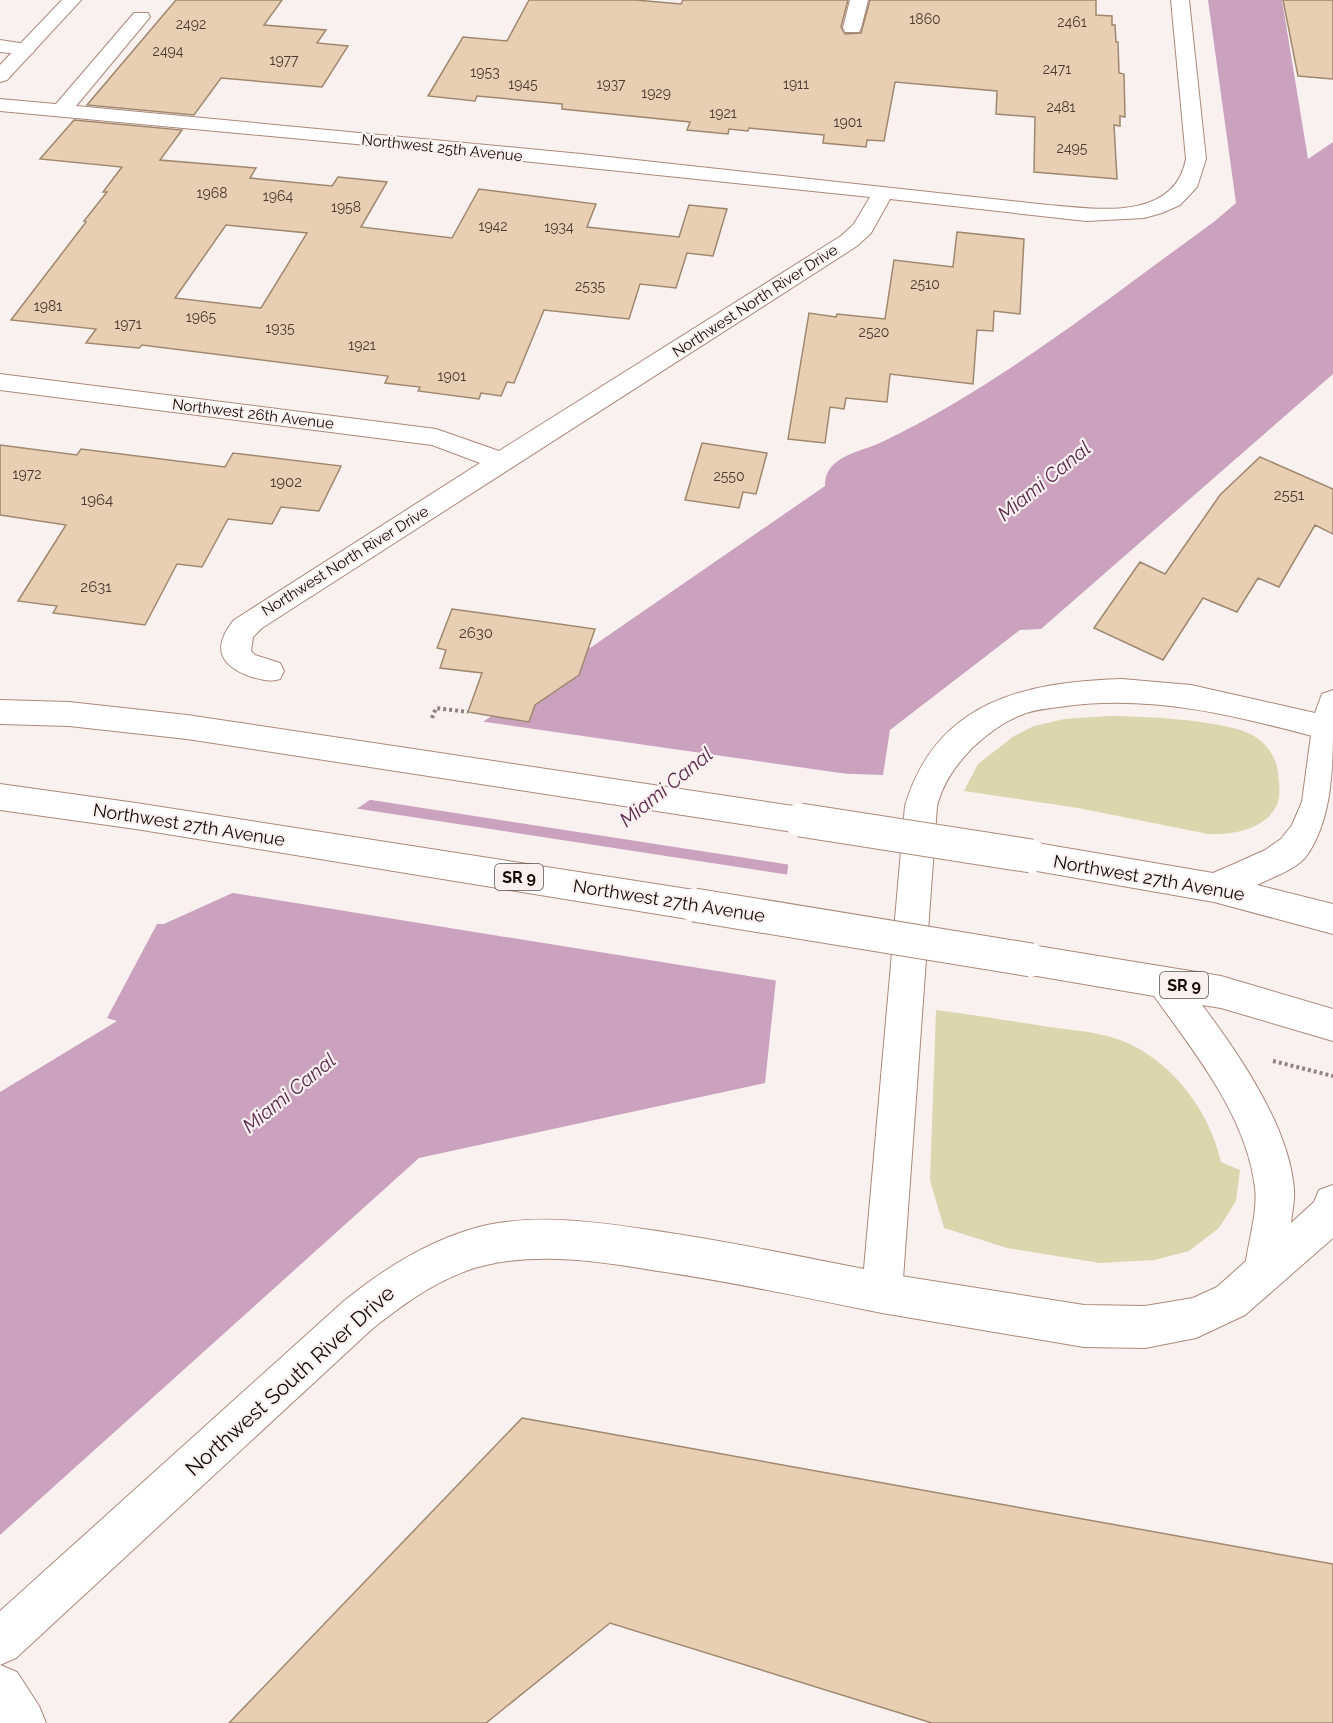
<svg xmlns="http://www.w3.org/2000/svg" width="1333" height="1723" font-family="Raleway,sans-serif">
  <style>
    .green { fill: #dbd6ad }
    .water { fill: #cba2be }
    .pier { fill: #f9f1ef }
    .building { fill: #e8cfb3; stroke: #9f886e; stroke-width: 1.5; fill-rule: evenodd }
    .lines { fill: none; stroke-linecap: round; stroke-linejoin: round }
    .minor-casing { stroke: #ab887b; stroke-width: 2 }
    .major-casing { stroke: #ab887b; stroke-width: 2 }
    .highway-casing { stroke: #ab887b; stroke-width: 2 }
    .path { stroke: #8d8381; stroke-width: 4; stroke-dasharray: 3 3; stroke-linecap: butt }
    .minor { fill: #fff; fill-rule: evenodd }
    .major { fill: #fff; fill-rule: evenodd }
    .highway { fill: #fff; fill-rule: evenodd }
    .highway-bridge-casing { stroke: #ab887b; stroke-width: 35; stroke-linecap: butt }
    .highway-bridge { stroke: #fff; stroke-width: 33 }
    .labels { text-anchor: middle; stroke-width: 4.5; stroke-linejoin: round; paint-order: stroke }
    .far-number-label { font-size: 14px; fill: #4a3a31 }
    .far-street-label { font-size: 15px; fill: #150906; stroke: #f9f1ef }
    .number-label { font-size: 15px; fill: #4a3a31 }
    .shield { fill: #f9f1ef; stroke: #594f4c; stroke-width: 1.5 }
    .shield-label { font-size: 16px; font-weight: bold; fill: #150906 }
    .street-label { font-size: 18px; fill: #150906; stroke: #f9f1ef }
    .water-label { font-size: 20px; font-style: italic; fill: #5b284e; stroke: #f9f1ef }
    .near-street-label { font-size: 21px; fill: #150906; stroke: #f9f1ef }
  </style>
  <rect width="100%" height="100%" fill="#f9f1ef"/>
  <path class="green" d="M1109,716C1142,716 1228,720 1254,736C1267,744 1277,758 1278,773C1279,783 1281,796 1277,805C1265,830 1232,835 1208,834L1078,808L964,791L978,764L1014,736L1034,726L1064,719Z
    M936,1010C974,1015 1011,1021 1049,1027C1080,1031 1114,1033 1141,1050C1181,1074 1211,1117 1221,1162L1240,1170L1236,1201L1219,1228L1189,1251L1155,1260L1100,1263L1007,1248L944,1228L930,1180Z"/>
  <path class="water" d="M1208,0H1282L1308,159L1333,142V374L1041,629L1020,630L890,730L883,775L798,772L765,1083L419,1158L0,1535V1092L117,1021L107,1018L157,924H164L239,890L825,486C824,456 861,452 882,442C1002,384 1107,299 1215,221L1236,203Z"/>
  <path class="pier" d="M479,721L868,777L801,775L791,865L365,799Z
    M353,808L790,875L779,981L227,892Z"/>
  <path class="building" d="M176,0H282L264,25L326,30L317,43L348,46L322,87L221,78L194,115L87,105Z
    M529,0H635L681,4L683,0H848L841,27L845,34L861,33L870,0H1096V15L1112,16V25H1115L1116,42H1118L1119,73L1124,74L1125,117L1120,116V126L1114,125L1117,179L1034,172L1035,117L996,114L997,91L895,82L884,141L867,140L866,147L823,143L824,135L749,128L748,131L729,129L728,134L687,130L690,122L562,109V104L477,96L475,101L428,96L463,37L507,41Z
    M1283,0H1333V79L1298,76Z
    M74,120L182,130L160,160L256,168L250,178L332,186L338,177L387,182L361,227L452,238L479,189L596,204L587,227L679,237L689,205L727,209L713,256L687,253L676,288L640,284L629,319L544,310L514,383L507,382L501,396L481,393L479,399L418,391L420,387L385,383L388,376L142,345L139,348L86,343L96,329L11,320L86,222L84,221L107,192H103L122,167L40,159ZM226,225L307,233L261,308L175,298Z
    M957,232L1024,239L1020,314L994,311L993,331L977,330L973,384L890,374L887,402L846,398L844,409L830,407L825,443L788,439L809,313L836,317L837,314L885,319L894,260L953,267Z
    M702,443L767,453L756,494L743,492L739,508L685,500Z
    M0,445L77,455L81,449L225,467L233,453L341,466L319,511L281,507L272,524L228,519L202,567L177,564L145,625L53,613L57,606L18,601L66,525L0,515Z
    M1260,457L1333,489V534L1315,525L1279,587L1258,578L1237,612L1203,598L1163,660L1094,628L1140,562L1165,574L1220,495Z
    M452,609L595,629L579,675L535,705L529,722L468,712L482,673L440,668L446,650L437,648Z
    M522,1418L1333,1564V1723H932L610,1623L486,1723H229Z"/>
  <g class="lines">
    <g class="minor-casing">
      <path id="minor" d="M850,0H868L861,28L859,32H845L843,28Z
        M1171,0H1189L1206,159L1197,187L1180,205L1162,213L1144,218L1086,221L890,199L871,233L857,246L262,628L253,637L251,651L255,655L280,663L284,671L280,679C269,682 263,680 252,677C220,666 211,648 234,620L480,463L432,445L0,390V374L436,429L499,451L841,236L854,224L870,197L388,147L0,111V99L56,104L134,13H148L150,17L76,106L581,154L1048,205C1096,209 1174,222 1186,159Z
        M0,40L33,45L35,49L33,53L26,55L0,52Z
        M1122,679L1191,685L1315,713L1322,694L1333,690V738L1327,740C1242,717 1155,694 1066,706C1051,708 1035,709 1021,715C1003,722 986,735 972,748C955,766 943,783 937,806L902,1293L896,1307L882,1313C808,1298 733,1282 658,1271C602,1262 543,1252 486,1265C443,1275 406,1302 372,1329L16,1658L0,1665V1611L344,1301C386,1267 434,1237 487,1225C541,1214 596,1222 650,1230C722,1240 793,1255 864,1269L905,806C936,701 1025,682 1122,679Z
        M0,1665L17,1672L39,1706L46,1723H0Z"/>
    </g>
    <g class="major-casing">
      <path id="major" d="M62,0H81L7,80L0,82V65Z"/>
    </g>
    <g class="highway-casing">
      <path id="highway" d="M0,700L69,702L187,715L800,807L811,811L816,820L811,829L800,833L187,739L69,726L0,724Z
        M1327,716L1333,718C1333,766 1333,820 1305,858C1292,871 1273,877 1257,885L1333,904V934L1214,902L1031,870L1019,866L1015,856L1019,846L1031,842L1213,873L1234,864L1265,850L1281,839L1292,825L1302,802L1312,728L1316,719Z
        M0,784L136,803L694,890L706,895L711,905L706,915L694,920L136,829L0,810Z
        M1031,945L1221,976L1333,1009V1041L1221,1008L1202,1005C1239,1054 1290,1128 1294,1190C1295,1200 1292,1212 1291,1223L1314,1202L1319,1190L1333,1185V1238L1245,1315L1196,1338L1145,1348L1084,1347L882,1313L868,1307L862,1293L868,1279L882,1273L1084,1305L1145,1306L1193,1298L1217,1287L1246,1261C1249,1240 1258,1209 1255,1188C1247,1117 1195,1053 1154,996L1031,975L1019,971L1014,960L1019,949Z"/>
    </g>
    <path class="path" d="M432,718L436,708L468,712
      M1273,1061L1333,1076"/>
    <use href="#minor" class="minor"/>
    <use href="#major" class="major"/>
    <use href="#highway" class="highway"/>
    <g class="highway-bridge-casing">
      <path id="highway-bridge" d="M800,820L1031,856
        M694,905L1031,960"/>
    </g>
    <use href="#highway-bridge" class="highway-bridge"/>
  </g>
  <g class="labels">
    <g class="far-number-label">
      <text x="925" y="24">1860</text>
      <text x="1072" y="27">2461</text>
      <text x="191" y="29">2492</text>
      <text x="168" y="56">2494</text>
      <text x="284" y="65">1977</text>
      <text x="1057" y="74">2471</text>
      <text x="485" y="77">1953</text>
      <text x="523" y="89">1945</text>
      <text x="611" y="89">1937</text>
      <text x="796" y="89">1911</text>
      <text x="656" y="98">1929</text>
      <text x="1061" y="112">2481</text>
      <text x="723" y="118">1921</text>
      <text x="848" y="127">1901</text>
      <text x="1072" y="153">2495</text>
      <text x="212" y="198">1968</text>
      <text x="278" y="201">1964</text>
      <text x="346" y="212">1958</text>
      <text x="493" y="231">1942</text>
      <text x="559" y="232">1934</text>
      <text x="925" y="289">2510</text>
      <text x="590" y="291">2535</text>
      <text x="48" y="311">1981</text>
      <text x="201" y="322">1965</text>
      <text x="128" y="329">1971</text>
      <text x="280" y="333">1935</text>
      <text x="874" y="337">2520</text>
      <text x="362" y="350">1921</text>
      <text x="452" y="381">1901</text>
      <text x="27" y="479">1972</text>
      <text x="729" y="481">2550</text>
    </g>
    <g class="far-street-label">
      <text transform="translate(442 148) rotate(6)" y="5">Northwest 25th Avenue</text>
      <text transform="translate(755 301) rotate(-33)" y="5">Northwest North River Drive</text>
      <text transform="translate(253 414) rotate(7)" y="5">Northwest 26th Avenue</text>
      <text transform="translate(345 561) rotate(-32)" y="5">Northwest North River Drive</text>
    </g>
    <g class="number-label">
      <text x="286" y="487">1902</text>
      <text x="1289" y="500">2551</text>
      <text x="97" y="505">1964</text>
      <text x="96" y="592">2631</text>
      <text x="476" y="638">2630</text>
    </g>
    <g class="shield">
      <rect x="495" y="864" width="48" height="26" rx="4.5"/>
      <rect x="1160" y="972" width="48" height="26" rx="4.5"/>
    </g>
    <g class="shield-label">
      <text x="519" y="883">SR 9</text>
      <text x="1184" y="991">SR 9</text>
    </g>
    <g class="street-label">
      <text transform="translate(189 825) rotate(9)" y="6">Northwest 27th Avenue</text>
      <text transform="translate(1149 878) rotate(10)" y="6">Northwest 27th Avenue</text>
      <text transform="translate(669 901) rotate(9)" y="6">Northwest 27th Avenue</text>
    </g>
    <g class="water-label">
      <text transform="translate(1044 481) rotate(-39)" y="7">Miami Canal</text>
      <text transform="translate(666 787) rotate(-39)" y="7">Miami Canal</text>
      <text transform="translate(289 1093) rotate(-39)" y="7">Miami Canal</text>
    </g>
    <g class="near-street-label">
      <text transform="translate(290 1381) rotate(-42)" y="7">Northwest South River Drive</text>
    </g>
  </g>
</svg>
